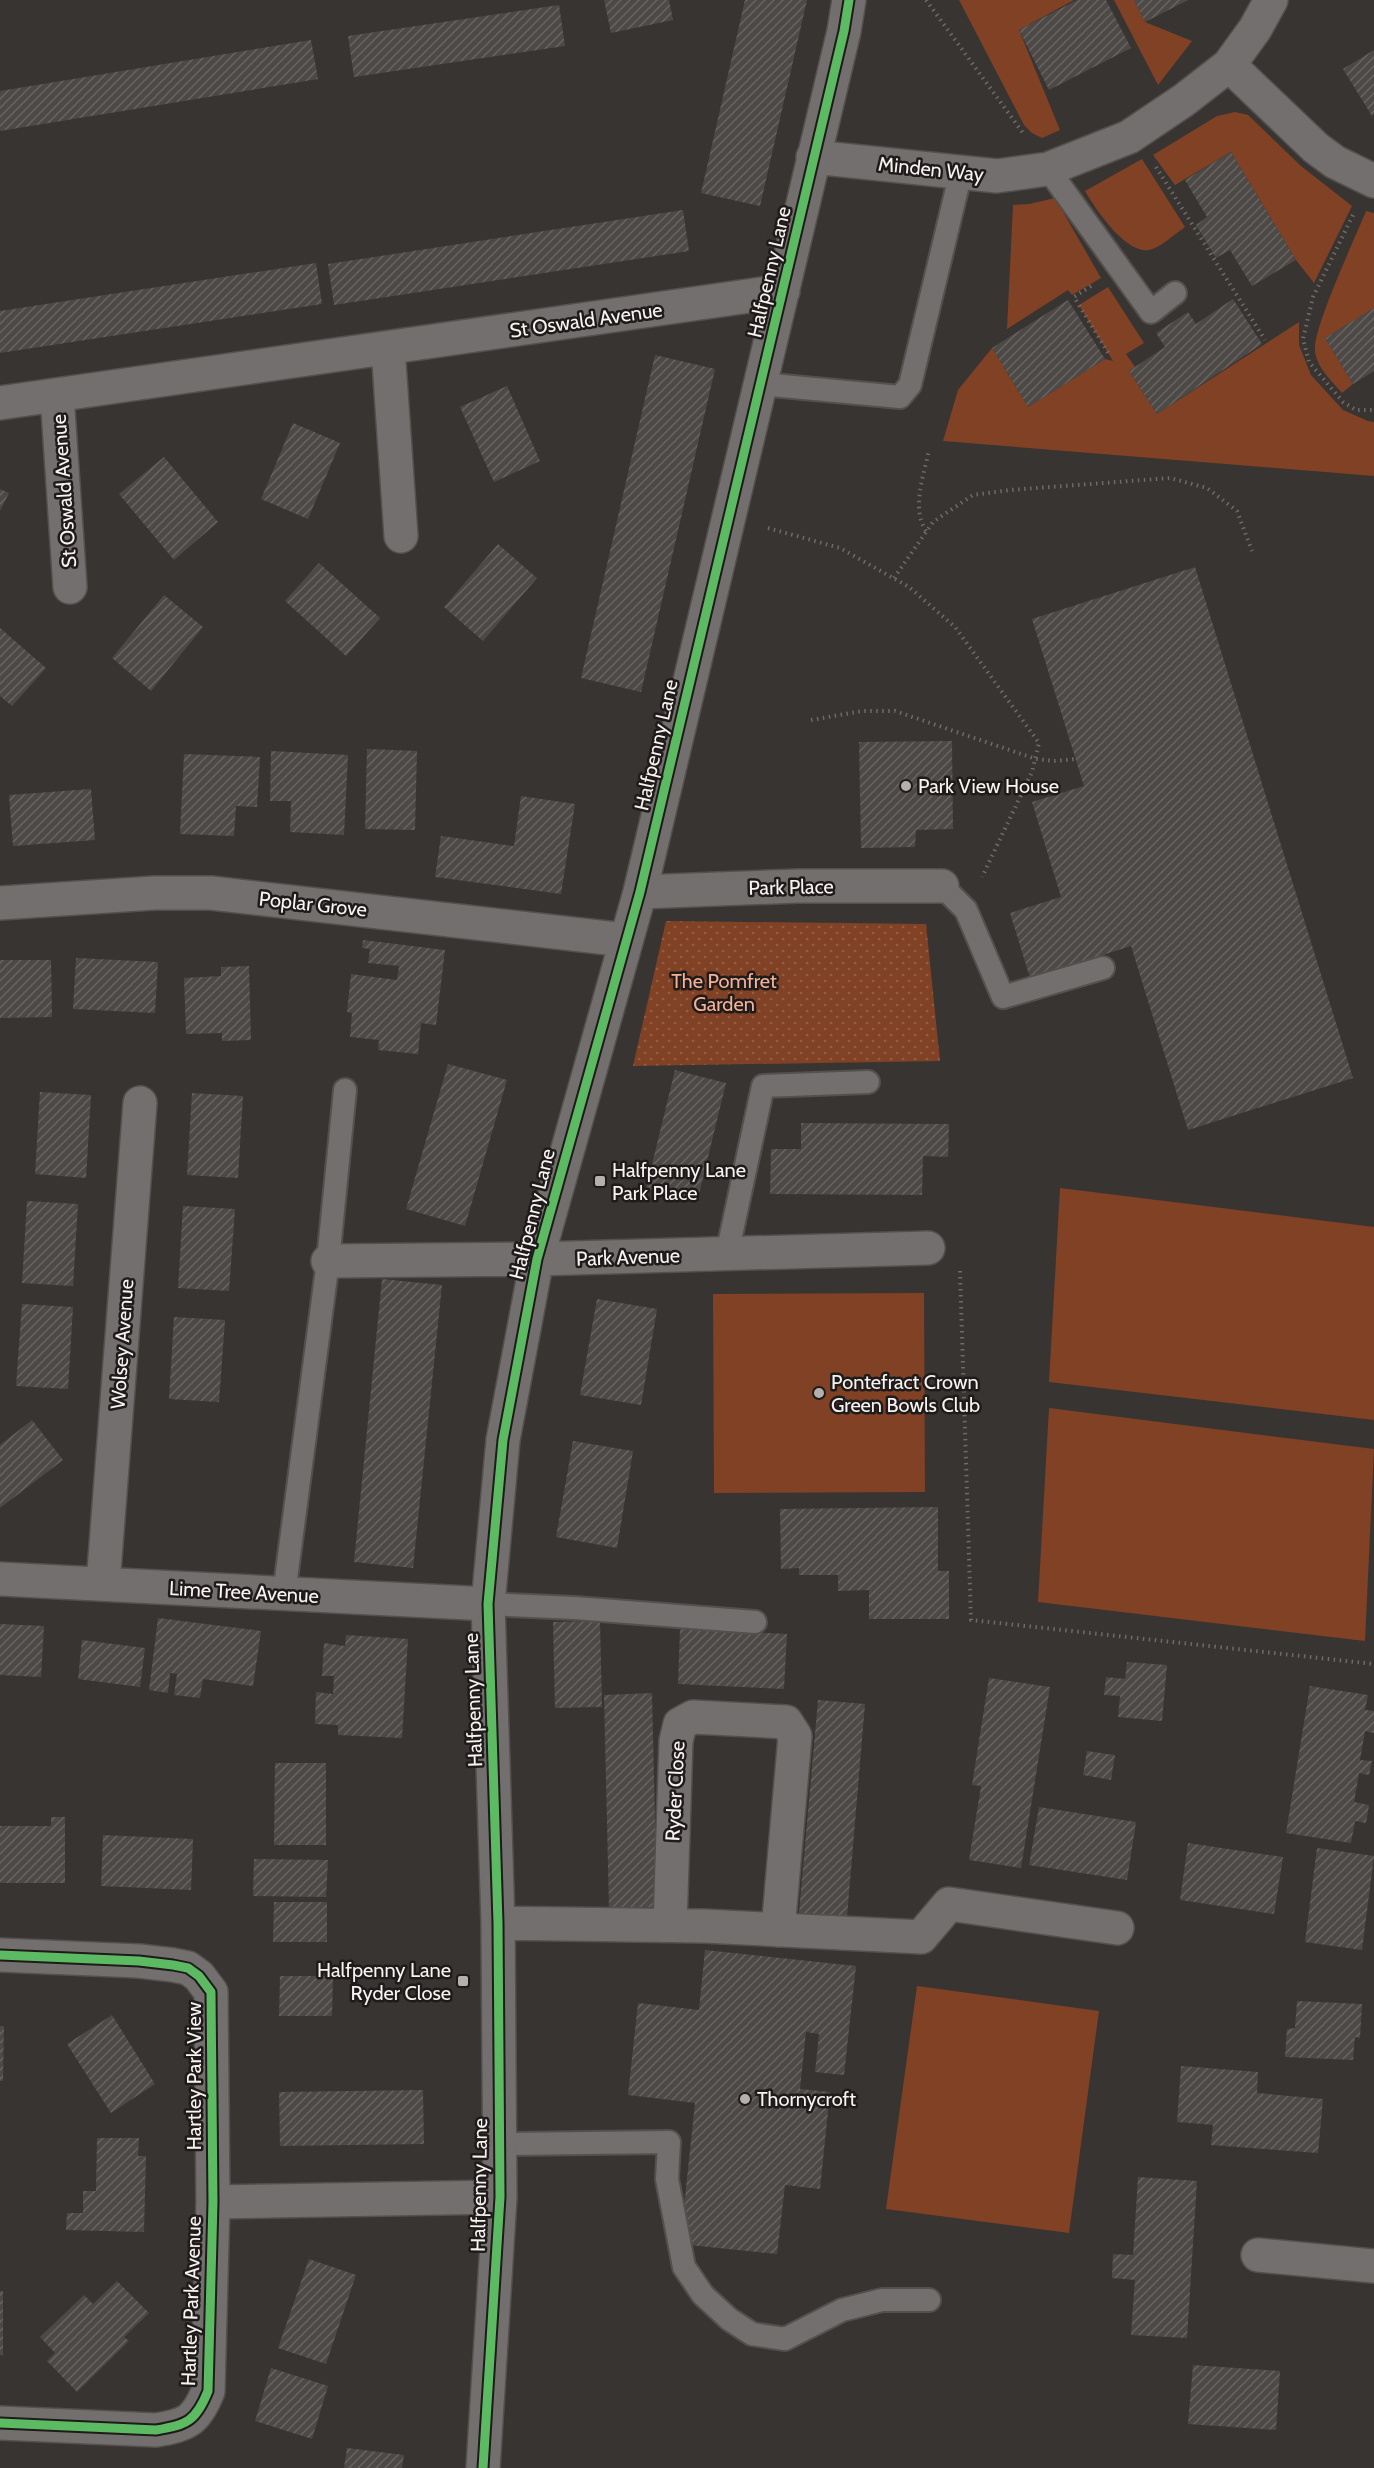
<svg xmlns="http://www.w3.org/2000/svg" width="1374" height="2468" font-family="Cabin,sans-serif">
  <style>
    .grass { fill: #804124 }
    .garden { fill: url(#garden-dots) }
    .building { fill: url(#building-hatch) }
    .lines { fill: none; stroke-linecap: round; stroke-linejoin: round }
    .service-casing { stroke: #53504e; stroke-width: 26 }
    .minor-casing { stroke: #53504e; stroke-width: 36 }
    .path { stroke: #6e6b69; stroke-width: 4; stroke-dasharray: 1.5 4.5; stroke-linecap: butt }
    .service { stroke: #726f6e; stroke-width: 22 }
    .minor { stroke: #726f6e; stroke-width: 33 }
    .cycleway-casing { stroke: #1e1b1a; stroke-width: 13 }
    .cycleway { stroke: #5cba63; stroke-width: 9 }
    .poi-dot { fill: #b5b0ae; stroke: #1e1b1a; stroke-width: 2 }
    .labels { text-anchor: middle; stroke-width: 5; stroke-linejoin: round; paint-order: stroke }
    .street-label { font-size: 20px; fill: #f8f3f1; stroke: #1e1b1a }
    .poi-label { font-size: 20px; fill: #f8f3f1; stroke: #1e1b1a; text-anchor: start }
    .park-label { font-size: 20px; fill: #f4b195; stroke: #1e1b1a }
  </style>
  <defs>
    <pattern id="garden-dots" width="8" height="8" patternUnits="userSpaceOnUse" patternTransform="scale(1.5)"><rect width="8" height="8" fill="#804124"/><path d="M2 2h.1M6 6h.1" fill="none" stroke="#935d44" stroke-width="1.8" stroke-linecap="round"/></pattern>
    <pattern id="building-hatch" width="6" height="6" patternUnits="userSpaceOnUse" patternTransform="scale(1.5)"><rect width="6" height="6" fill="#4c4947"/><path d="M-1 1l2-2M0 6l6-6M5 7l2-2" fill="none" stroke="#676462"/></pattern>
  </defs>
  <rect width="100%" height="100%" fill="#383432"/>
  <path class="grass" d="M959,0H1074L1019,30L1060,130L1042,138L1032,133L1024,125Z
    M1114,0H1134L1145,22L1192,41L1158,85Z
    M1235,112L1248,115L1301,166L1352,206L1314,283L1296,260L1231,152L1175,185L1153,155L1217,116Z
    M1142,159L1185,227C1175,234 1160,248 1149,250C1125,254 1095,208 1085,191Z
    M1055,198L1101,278L1072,295L1068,290L1007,329L1013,205L1029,204Z
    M1366,211L1374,213V308L1325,338L1353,384L1342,393C1331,380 1317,368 1315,351C1312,330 1356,236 1366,211Z
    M1108,287L1144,343L1126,354L1135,367L1129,371L1157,414L1299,322V345L1311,375L1343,410L1368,421L1374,422V476L943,441L958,390L992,348L1028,407L1105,359L1113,361L1079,305Z
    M1060,1188L1374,1227V1420L1049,1382Z
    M924,1293L925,1492L714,1493L713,1294Z
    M1049,1408L1374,1449L1365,1641L1038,1602Z
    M917,1986L1099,2011L1069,2233L886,2209Z"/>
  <path class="garden" d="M666,921L926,924L940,1061L633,1066Z"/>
  <path class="building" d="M604,0H669L673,20L611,33Z
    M745,0H807L760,206L701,193Z
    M1077,0H1106L1131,48L1049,90L1019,30Z
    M1134,0H1188L1145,22Z
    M559,5L565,46L354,77L348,36Z
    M311,40L318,79L0,131V91Z
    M1374,50V114L1372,116L1343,69Z
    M1231,152L1296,260L1252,286L1230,250L1216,258L1196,225L1207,217L1185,180Z
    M683,210L689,251L334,305L328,264Z
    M316,263L322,304L0,353V311Z
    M1233,299L1262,344L1157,414L1129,371L1165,347L1156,333L1188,312L1196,324Z
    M1068,300L1105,359L1028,407L992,348Z
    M1374,308V371L1353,384L1325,338Z
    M655,355L715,369L641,692L581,678Z
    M507,386L540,461L494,482L460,407Z
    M293,423L340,443L308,519L261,499Z
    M164,457L218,522L174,560L119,494Z
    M0,489L9,493L0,511Z
    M498,544L537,578L483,641L444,607Z
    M319,563L380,618L346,656L285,601Z
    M1195,567L1353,1078L1188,1130L1131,946L1030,978L1010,913L1061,897L1032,802L1084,786L1032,619Z
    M164,595L203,627L151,691L112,658Z
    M0,628L46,668L12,706L0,696Z
    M952,741L953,829L916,830L915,847L861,848L859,742Z
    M367,749L417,751L415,830L365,829Z
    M271,751L348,755L344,835L290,832L291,801H270Z
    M184,754L260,757L257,807L236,806L234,836L180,834Z
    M91,789L95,840L13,846L9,795Z
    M521,796L575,804L561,894L435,877L441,836L514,846Z
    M363,940L445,950L436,1025L421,1023L418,1054L378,1050L379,1040L350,1037L352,1013L347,1012L351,974L397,980L399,966L368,963L370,949L362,948Z
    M76,958L158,962L155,1013L73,1009Z
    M0,960H51L52,1017L0,1018Z
    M249,966L251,1040L222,1041V1033L186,1034L184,978L221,976V967Z
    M448,1064L507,1080L465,1226L406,1209Z
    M675,1070L726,1083L697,1202L646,1189Z
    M40,1092L91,1095L86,1178L35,1174Z
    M192,1093L243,1096L238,1178L187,1175Z
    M801,1123L949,1124L948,1157L923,1156L922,1195L770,1194L771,1149H801Z
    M27,1201L78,1204L73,1286L22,1283Z
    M183,1206L235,1209L229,1291L178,1288Z
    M382,1279L442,1285L413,1568L354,1562Z
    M597,1299L657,1309L641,1405L580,1395Z
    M22,1304L73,1307L68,1389L16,1386Z
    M174,1317L225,1320L219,1402L169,1399Z
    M32,1420L63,1460L0,1508V1445Z
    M573,1441L633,1451L617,1548L556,1537Z
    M938,1507V1571H949V1619H869V1590L838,1591V1575H799V1568L781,1569L780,1509Z
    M158,1618L261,1631L253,1686L203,1679L200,1698L174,1695L177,1674L170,1673L168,1693L149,1690Z
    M600,1621L602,1707L555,1708L553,1622Z
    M0,1624L44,1626L41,1677L0,1675Z
    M680,1629L787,1634L784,1689L678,1684Z
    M346,1635L408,1639L402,1738L338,1735V1725L315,1724L316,1692L333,1694L334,1676H322L324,1643L345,1646Z
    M82,1640L145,1648L140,1687L78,1679Z
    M1127,1662L1167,1665L1162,1721L1118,1717L1120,1696L1104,1695L1106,1677L1125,1679Z
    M989,1678L1050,1687L1021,1868L969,1860L981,1786L972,1785Z
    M1310,1686L1368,1695L1365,1710L1374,1711V1733L1365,1731L1360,1760L1372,1761L1369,1775L1359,1773L1354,1802L1369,1805L1366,1823L1355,1821L1351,1843L1286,1833Z
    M652,1693L657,1907L609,1908L604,1695Z
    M818,1700L865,1704L847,1917L799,1913Z
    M1087,1751L1115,1755L1111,1780L1083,1775Z
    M275,1763H326V1845H274Z
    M1039,1807L1136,1822L1127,1880L1029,1865Z
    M51,1817H65V1883H0V1826H51Z
    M103,1835L193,1839L191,1890L101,1886Z
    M1188,1843L1283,1857L1274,1914L1180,1900Z
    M1317,1848L1374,1856L1362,1950L1305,1942Z
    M254,1859L328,1860L326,1897L253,1896Z
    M274,1902H327V1942H273Z
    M705,1950L856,1966L844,2075L815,2072L819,2034L806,2032L800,2089L830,2092L820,2189L785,2185L777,2254L680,2244L695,2103L628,2095L638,2003L699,2010Z
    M280,1976H333L332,2016H279Z
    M1297,2001L1362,2004L1360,2038L1355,2037L1353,2060L1285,2057L1287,2029L1295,2028Z
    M112,2015L155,2084L111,2113L67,2044Z
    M0,2026H4L3,2081H0Z
    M1181,2066L1258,2072L1257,2093L1323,2099L1318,2153L1211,2145L1213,2125L1177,2122Z
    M423,2090L424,2144L280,2146L279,2092Z
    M97,2138H139L138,2156H146L144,2232L66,2230L67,2213H83V2191H96Z
    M1138,2177L1197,2181L1187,2338L1131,2335L1135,2280L1112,2278L1113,2254L1133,2255Z
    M309,2259L356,2275L326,2364L278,2348Z
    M117,2281L149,2313L124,2337L129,2341L77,2392L47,2361L55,2353L40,2337L84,2295L93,2304Z
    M0,2291H3V2355H0Z
    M1193,2365L1280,2371L1276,2430L1188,2424Z
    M271,2368L328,2386L312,2439L255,2421Z
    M347,2448L404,2455L402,2468H344Z"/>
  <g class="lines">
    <g class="service-casing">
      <path id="service" d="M1048,169L1151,312L1175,293
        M761,384L900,397L910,385L961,172
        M942,886L966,910L1003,997L1103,968
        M727,1254L763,1086L868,1082
        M284,1594L328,1261L345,1090
        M488,1604L575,1608L755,1622
        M499,2144L669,2142L667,2179L684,2267L703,2295L729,2319L752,2334L785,2339L842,2310L882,2300H929"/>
    </g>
    <g class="minor-casing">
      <path id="minor" d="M1229,65L1316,148L1335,162L1374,181
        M813,157L997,176L1048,169L1129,137L1184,100L1229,65L1255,29L1271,0
        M388,348L401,536
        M57,395L70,587
        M0,403L783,291
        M640,892L798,886H942
        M0,903L154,893H211L625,940
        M328,1261L537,1259L928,1248
        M0,1579L488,1604
        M103,1584L140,1103
        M498,1923L704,1926L921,1937L949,1904L1117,1928
        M670,1925L676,1741L680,1724L693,1717L786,1722L795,1736L778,1930
        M0,1955L139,1961L173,1965L188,1968L199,1976L211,1992L213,2202L208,2391C196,2421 187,2425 156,2430L0,2423
        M213,2202L500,2197
        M1258,2255L1374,2266
        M483,2468L500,2197L498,1923L488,1604L503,1440L537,1259L640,892L844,31L849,0"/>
    </g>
    <path class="path" d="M926,0L1023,133
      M1156,167L1265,340
      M1353,215L1313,297L1303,339L1309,362L1343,402L1356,410H1374
      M1091,286L1074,297L1109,354
      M768,528L840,548L909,587L955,627L1039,743L1032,772L982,877
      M926,531C911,508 924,475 929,450
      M894,578L933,522L973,495L1010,490L1170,478L1207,488L1237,511L1252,551
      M811,720L862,711H895L1036,759L1054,761L1076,759
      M960,1271L971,1620L1374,1664"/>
    <use href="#service" class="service"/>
    <use href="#minor" class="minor"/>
    <g class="cycleway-casing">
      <path id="cycleway" d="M0,1955L139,1961L173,1965L188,1968L199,1976L211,1992L213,2202L208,2391C196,2421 187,2425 156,2430L0,2423
        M483,2468L500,2197L498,1923L488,1604L503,1440L537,1259L640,892L844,31L849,0"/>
    </g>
    <use href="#cycleway" class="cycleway"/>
  </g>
  <g class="poi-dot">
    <circle cx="906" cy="786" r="6"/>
    <rect x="594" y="1175" width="12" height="12" rx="3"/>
    <circle cx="819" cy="1393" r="6"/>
    <rect x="457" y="1975" width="12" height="12" rx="3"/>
    <circle cx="745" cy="2099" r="6"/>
  </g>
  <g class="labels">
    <g class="street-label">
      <text transform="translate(931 169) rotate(6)" y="7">Minden Way</text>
      <text transform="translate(769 272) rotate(-77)" y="7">Halfpenny Lane</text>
      <text transform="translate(586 320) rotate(-8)" y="7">St Oswald Avenue</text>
      <text transform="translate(64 491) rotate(-94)" y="7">St Oswald Avenue</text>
      <text transform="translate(656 745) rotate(-77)" y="7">Halfpenny Lane</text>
      <text transform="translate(791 887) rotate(-1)" y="7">Park Place</text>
      <text transform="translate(313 904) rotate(6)" y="7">Poplar Grove</text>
      <text transform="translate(532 1214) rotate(-76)" y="7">Halfpenny Lane</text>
      <text transform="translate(628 1257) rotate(-2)" y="7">Park Avenue</text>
      <text transform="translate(122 1344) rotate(-86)" y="7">Wolsey Avenue</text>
      <text transform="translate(244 1592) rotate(3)" y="7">Lime Tree Avenue</text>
      <text transform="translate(473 1700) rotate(-92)" y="7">Halfpenny Lane</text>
      <text transform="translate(675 1791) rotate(-87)" y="7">Ryder Close</text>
      <text transform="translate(194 2076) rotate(-90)" y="7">Hartley Park View</text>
      <text transform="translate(479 2185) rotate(-89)" y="7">Halfpenny Lane</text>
      <text transform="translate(191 2301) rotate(-88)" y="7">Hartley Park Avenue</text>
    </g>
    <g class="poi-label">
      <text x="918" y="793">Park View House</text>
      <text x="612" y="1177">Halfpenny Lane<tspan x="612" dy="23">Park Place</tspan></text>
      <text x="831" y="1389">Pontefract Crown<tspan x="831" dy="23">Green Bowls Club</tspan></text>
      <text x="451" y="1977" text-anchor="end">Halfpenny Lane<tspan x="451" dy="23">Ryder Close</tspan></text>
      <text x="757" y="2106">Thornycroft</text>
    </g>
    <g class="park-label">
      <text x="724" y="988">The Pomfret<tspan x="724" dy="23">Garden</tspan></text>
    </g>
  </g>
</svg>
